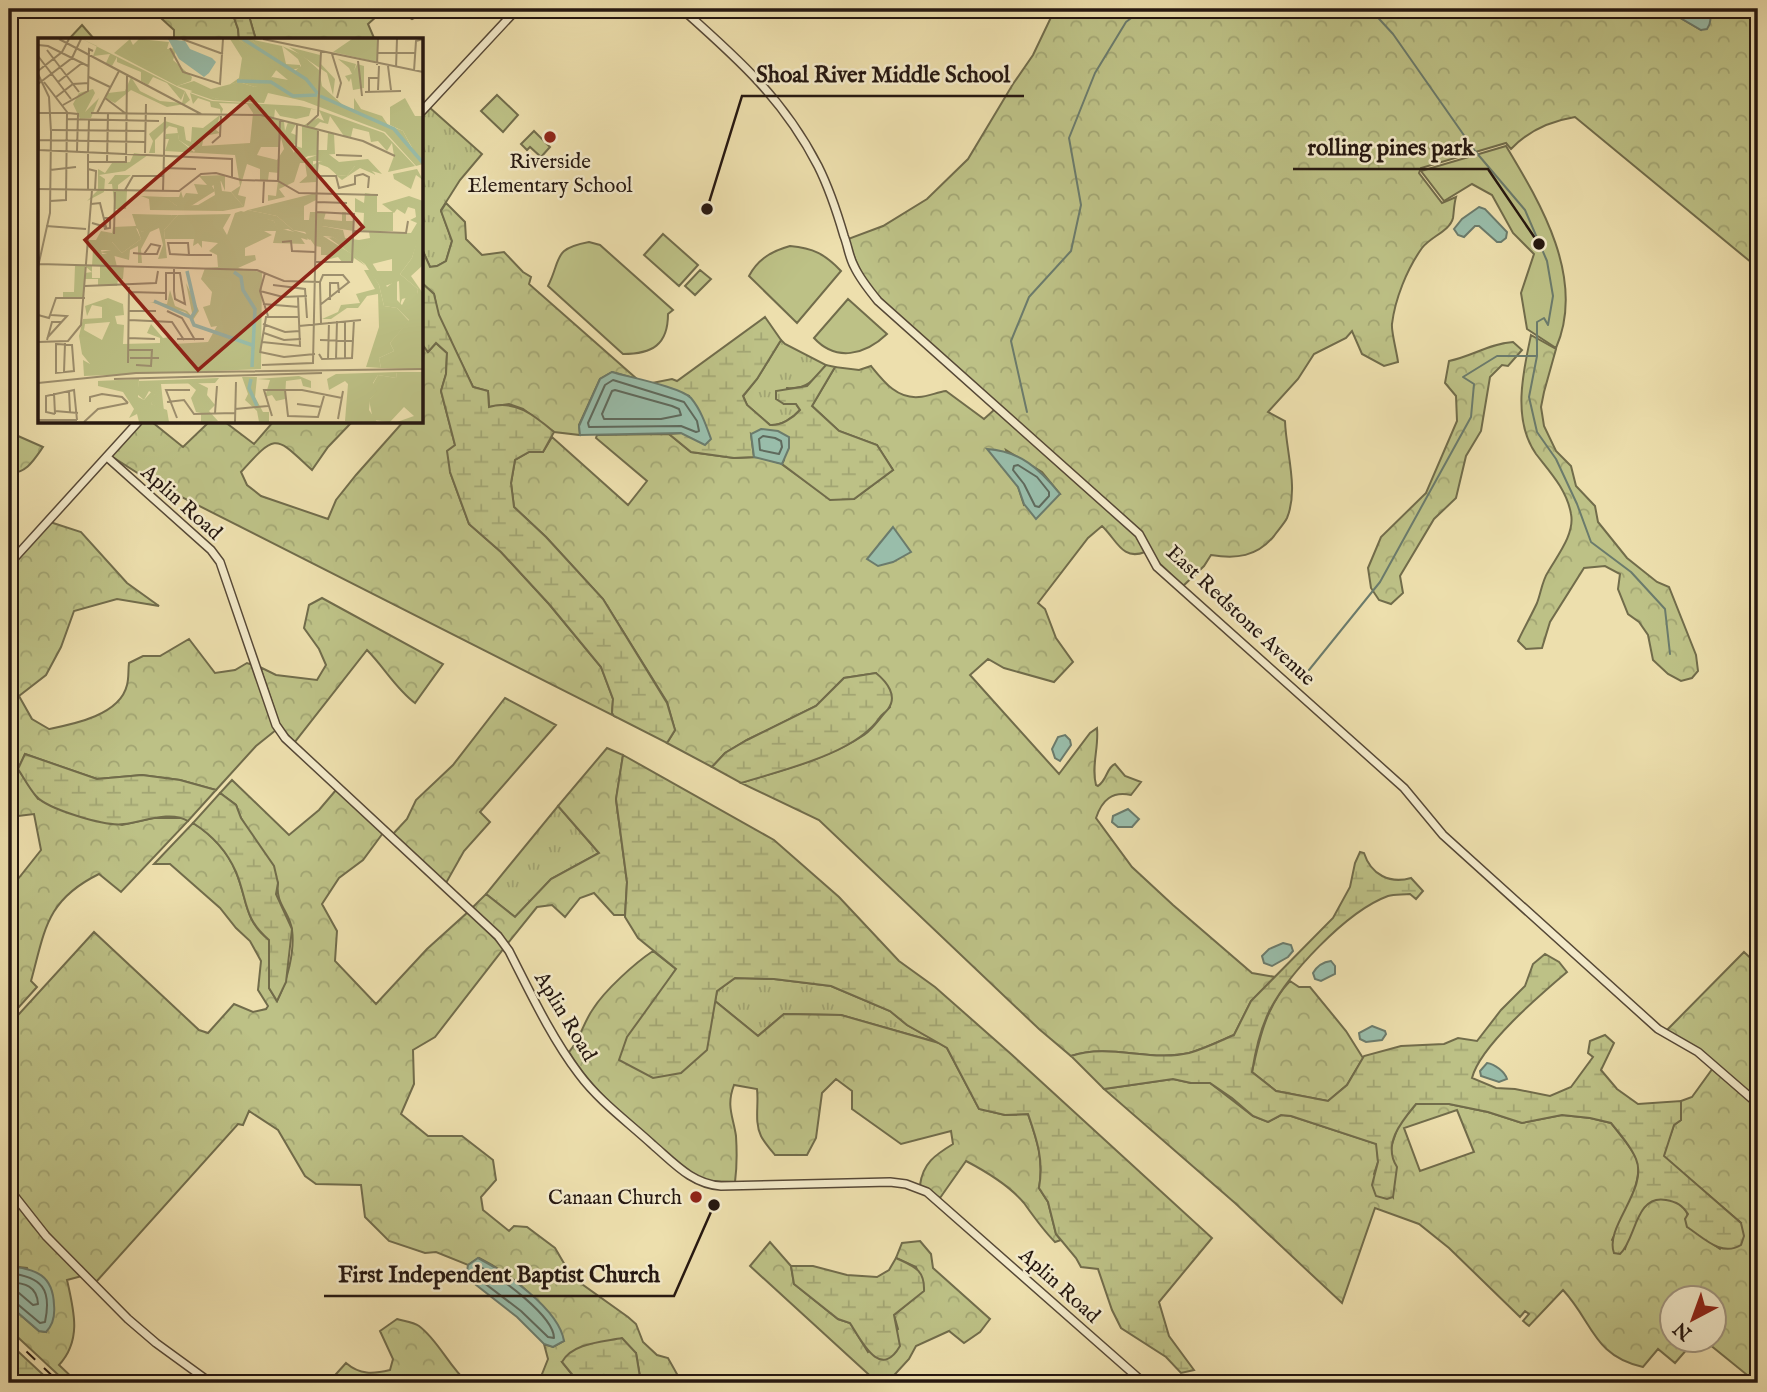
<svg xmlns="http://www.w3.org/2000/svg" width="1767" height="1392" font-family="'IM FELL English',serif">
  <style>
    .grass { fill: url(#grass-tufts); stroke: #716c4b; stroke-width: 2 }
    .forest { fill: url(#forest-crowns); stroke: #716c4b; stroke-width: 2; fill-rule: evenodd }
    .wetland { fill: url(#wetland-marsh); stroke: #716c4b; stroke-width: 2 }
    .park { fill: #bdc186; stroke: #716c4b; stroke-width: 2 }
    .water { fill: #99bdaa; stroke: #6b7b6c; stroke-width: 2 }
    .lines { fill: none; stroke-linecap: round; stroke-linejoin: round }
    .shore { stroke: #5f6a5d; stroke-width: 2 }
    .stream { stroke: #6b7b6c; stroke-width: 2 }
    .tertiary-casing { stroke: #574937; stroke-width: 10 }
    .tertiary { stroke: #f3eaca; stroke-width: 7 }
    .rail { stroke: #251710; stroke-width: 2; stroke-dasharray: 12 12; stroke-linecap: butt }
    .poi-dot { fill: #8f2418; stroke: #f3eaca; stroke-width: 2.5 }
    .labels { text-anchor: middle; stroke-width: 5; stroke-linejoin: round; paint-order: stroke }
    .poi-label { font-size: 21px; fill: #251710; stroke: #f3eaca }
    .street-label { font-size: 21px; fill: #251710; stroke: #f3eaca }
    .inset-river { fill: none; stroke: #99bdaa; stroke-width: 3.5 }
    .inset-road { fill: none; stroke: #9d8f6e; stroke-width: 2 }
    .view { fill: #8f2418; fill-opacity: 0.15; stroke: #8f2418; stroke-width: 3.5 }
    .inset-edge { fill: none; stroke: #251710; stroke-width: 3.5 }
    .leader { fill: none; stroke: #251710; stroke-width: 2.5 }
    .callout-dot { fill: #251710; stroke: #f3eaca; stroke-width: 2.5 }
    .callout-label { font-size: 23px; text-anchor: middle; font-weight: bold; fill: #251710; stroke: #f3eaca; stroke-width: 5; stroke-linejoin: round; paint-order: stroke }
  </style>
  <defs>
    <pattern id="grass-tufts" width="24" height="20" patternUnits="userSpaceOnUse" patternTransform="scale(1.75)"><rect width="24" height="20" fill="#bdc186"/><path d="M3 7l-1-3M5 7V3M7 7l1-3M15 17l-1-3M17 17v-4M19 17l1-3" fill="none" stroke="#a2a573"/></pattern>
    <pattern id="forest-crowns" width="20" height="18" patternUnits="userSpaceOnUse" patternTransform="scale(1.75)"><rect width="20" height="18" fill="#bdc186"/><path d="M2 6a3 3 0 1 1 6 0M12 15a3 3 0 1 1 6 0" fill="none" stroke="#a2a573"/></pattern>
    <pattern id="wetland-marsh" width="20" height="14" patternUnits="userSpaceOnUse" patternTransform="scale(1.75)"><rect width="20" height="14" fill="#bdc186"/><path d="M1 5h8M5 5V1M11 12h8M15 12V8" fill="none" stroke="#a2a573"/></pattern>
  </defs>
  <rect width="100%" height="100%" fill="#eddfad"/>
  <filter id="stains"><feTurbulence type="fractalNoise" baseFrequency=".00286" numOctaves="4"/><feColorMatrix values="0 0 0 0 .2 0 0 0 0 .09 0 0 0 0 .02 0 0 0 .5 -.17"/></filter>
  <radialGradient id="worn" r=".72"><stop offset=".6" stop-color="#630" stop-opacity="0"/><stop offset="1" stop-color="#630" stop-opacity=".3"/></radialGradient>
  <path class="grass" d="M82,25L95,40H68Z
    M429,107L482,154L460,180L441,210L452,241L446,261L437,266L430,267L422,249V115Z
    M781,340L785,344L826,365C815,379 807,390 787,388L784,404H796L800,410C793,418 781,426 770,425L747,405L743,396L757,379Z
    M558,806L599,853L551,879L515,917L486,894Z
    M735,978L774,979L831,986L890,1011L907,1025L939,1043L841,1015L784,1014L758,1036L715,1001L717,991Z"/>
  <path class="forest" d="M151,9H231L238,29L239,40H174V30Z
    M247,9H385L368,24L374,38L378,40H256Z
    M395,9H431L412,19Z
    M1055,9H1665L1701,30L1711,17L1707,9H1758V268L1575,117C1551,121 1528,131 1511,149L1506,143L1421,168L1419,173L1442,203L1456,197C1454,204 1454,211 1453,218C1450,231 1430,237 1422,248C1407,269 1395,299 1392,324C1391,331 1397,353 1398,362L1384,366L1362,354L1352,331L1346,338L1314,354L1298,379L1268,412L1285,421C1286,452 1299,489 1287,518C1284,524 1278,530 1274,536C1257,557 1236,559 1211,555L1204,566L1183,586L1157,561L1141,532L880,299C864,280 855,263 848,239L883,226L927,199L968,159L1013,84L1033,55Z
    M446,203L465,222L466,239L482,255L504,252L523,272L531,277L529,284L637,379L612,372L600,379L579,425L580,435L554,432L523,409L509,404L489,407L488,391L473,387L438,315L434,294L422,283V249L430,267L437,266L446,261L452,241L441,211Z
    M1531,335L1556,349L1544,392L1541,407L1544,426L1556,451L1571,466L1576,486L1595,506L1598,522L1627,558L1657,582L1669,587L1696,655L1698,671L1692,678L1681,681L1668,674L1653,660L1648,635L1639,622L1628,614L1618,589L1620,574L1605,566L1584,568L1550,622L1542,648L1526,649L1518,641C1524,628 1531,616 1537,603C1541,593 1542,581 1548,572C1557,556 1575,534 1571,514C1567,490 1550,472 1536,454C1512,420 1523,372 1531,335Z
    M1513,342L1522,350L1508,366L1502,365L1490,377L1481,431L1466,456L1456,498L1434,519L1400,576L1403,593L1391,604L1379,600L1371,588L1368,568L1381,537L1426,493L1457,421L1456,396L1445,383L1449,361C1473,356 1488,344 1513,342Z
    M436,343L447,353L446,374L441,391L455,445L450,472L469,524L501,552L549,604L601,667L613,699L612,713L614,716L150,481L111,456L142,422H152L183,447L209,422H225L254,444L273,422H352L328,447L312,470C275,436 277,432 241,472L247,485L261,496L328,519L336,500L356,475L403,422H422V344L428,352Z
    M871,366C884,382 897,399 919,397C928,397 937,392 946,391L984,419L995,409L1137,536L1145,552C1122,561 1117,540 1102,526L1088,538L1038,603L1045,609L1056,638L1073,662L1054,682L1004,668L988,659L970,675L1059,774L1090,733L1097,728C1099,748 1091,766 1096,785L1098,786C1108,779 1106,768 1115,764L1125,776L1141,782L1131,795C1112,791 1102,800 1096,818L1132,867L1173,905L1252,973L1275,977L1251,1001L1234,1035C1220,1041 1204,1049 1189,1053C1150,1062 1110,1043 1071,1056L1039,1029L819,820L741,783C782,770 828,759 864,735C875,727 880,717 890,707L876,673L844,678L816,706L747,740L725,753L712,767L667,743L675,730L667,702L603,599L546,537L514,507L511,483L515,460L529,452H543L552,437L628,505L647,481L596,438L597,435L669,434L691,452L734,458L757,457L780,463L830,499H854L893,470L877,445L839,431L812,406L835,367L859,370ZM1006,450L1042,472L1060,494L1024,505Z
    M9,432L43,447C34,460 26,474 9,473Z
    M50,522L81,532L127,583L159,606L117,599L74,611L61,647L46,675L19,696L32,719L49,729C74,724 120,715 127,685C129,678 128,670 129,663L143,656H160L189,639L215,673L235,670L247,663L253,665L276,730L256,746L216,790L180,780L142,775L97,779L25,754L18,769L38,799L122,825L153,818H184L188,821L121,892L99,874C46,900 45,930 31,981L37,987L9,1018V877L18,879L41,850L34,814L9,817V730L13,728L9,720V568Z
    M322,598L443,664L415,703C396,689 384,667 367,650L294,743L279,723L260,667L276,675L317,680L326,665L319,649L304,628L309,605Z
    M505,698L556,725L480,812L490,822L464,851L446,883L393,834L407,819L416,800L453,765Z
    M607,748L623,755L616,800L627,882L625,915H614L594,893L580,898L565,917L552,905L537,907L508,943L472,908L486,894L515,917L551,879L599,853L558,806Z
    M232,780L289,835L319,810L336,790L383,833L363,860L339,878L322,904L337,931L335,961L376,1004L427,949L468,912L504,948L435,1037L413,1050L414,1084L401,1114L428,1136H462L493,1160L496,1180L481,1197L483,1210L509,1231L514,1226L527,1227L555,1248L572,1277L628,1317L636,1324L643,1342L657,1355L668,1358L682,1383H641L636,1353L562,1362L579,1383H521L531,1377L540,1379L548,1359L544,1344L553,1347L564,1341C537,1299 524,1281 479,1258L468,1265L436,1252L425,1253L389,1241L365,1217L361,1185L316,1184L305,1176L278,1130L249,1111L243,1125L238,1124L96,1282C65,1251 34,1220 9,1184V1025L94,932L199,1030L208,1033L234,1004L253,1012L266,1009L268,1006L258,990L261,961L250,941L236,928L220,908L170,864H154L193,823C212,835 227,851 236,872C248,900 243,919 269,940V988L277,1001C287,981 295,952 292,930C290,912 275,904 278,883L241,818L236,805L220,793Z
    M653,951L676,969L655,1001L712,1012L715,1001L758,1036L784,1014L841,1015L939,1043L947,1048L979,1109L1005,1115L1028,1114C1037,1140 1044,1160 1039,1188L1048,1202L1056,1234L1061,1240L1055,1242C1043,1230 1034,1217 1024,1203C1009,1185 987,1172 966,1161L940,1198L920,1185C923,1163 935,1155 953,1144L951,1131L901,1144L852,1109V1091L836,1079L822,1093L816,1138L807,1155H775C770,1149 764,1142 761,1136C754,1122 759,1104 757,1089L734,1085C726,1106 733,1116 736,1136C737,1152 737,1167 735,1182L708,1181L691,1173C650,1139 596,1098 569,1052C580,1040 583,1023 593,1009C605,990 635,963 653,951Z
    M1744,952L1758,965V1100L1666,1031Z
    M1290,981L1299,987H1310L1346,1031L1363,1058L1347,1085L1328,1101L1276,1091L1252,1072C1259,1040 1266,1006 1290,981Z
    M1713,1068L1758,1108L1757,1383L1704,1340H1714V1298H1672V1340H1695L1675,1363L1658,1349L1643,1367C1593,1356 1593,1322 1563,1290L1529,1326L1523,1321L1529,1314L1525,1311L1520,1317L1449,1248L1419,1224L1375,1208L1342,1303L1235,1203L1104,1089L1173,1079L1191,1083H1210L1253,1116L1268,1122L1281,1115L1291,1116L1377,1144L1378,1162L1374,1174L1393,1197L1391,1147L1399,1124L1416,1104H1449L1488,1112L1522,1123L1562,1115L1590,1118L1611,1123C1619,1134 1632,1147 1637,1160C1644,1180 1621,1221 1612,1240L1625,1249C1630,1233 1636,1210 1652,1201C1662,1195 1681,1201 1686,1211C1689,1216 1688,1221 1688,1227L1720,1249L1741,1223L1663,1156L1674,1125L1681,1120V1101L1692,1097ZM1457,1110L1474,1152L1420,1171L1404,1128Z
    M9,1194L33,1226L82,1276L67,1280C74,1311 82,1340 59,1365L78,1383H67L9,1329V1305L39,1331L46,1332L27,1268L9,1266Z
    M920,1241L931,1254L933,1268L990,1319L980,1332L964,1343L949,1331L916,1346L909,1359L887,1383H878L750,1266L770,1242L791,1266L794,1284L838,1319L850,1323L868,1352L898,1329L894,1315L924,1290L916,1267L896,1258L902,1243Z
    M397,1319C403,1321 413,1322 419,1326C439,1341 449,1367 468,1383H328L346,1363C360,1375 373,1374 390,1370L393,1359L380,1331Z"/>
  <path class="wetland" d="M231,9H247L256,40H239L238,29Z
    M422,283L434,294L439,315L473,387L488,391L489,407C515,399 535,416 554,432L543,452H529L515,460L511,483L514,507L546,537L603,599L667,703L675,730L667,743L614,716L612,713L613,699L601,667L549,604L501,552L469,524L450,472L447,451L455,445L441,391L446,374L447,353L436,343L428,352L422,344Z
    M765,317L781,340L757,379L743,396L747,405L770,425C781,426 793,418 800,410L796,404H784L776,399V391L807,386L826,365L835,367L812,406L839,431L877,445L893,470L854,499L830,500L782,464L784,460L751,434L754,457L734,458L691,452L669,434L681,433L689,396L652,383L672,379L677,381Z
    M876,673C887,682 898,696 888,709C884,714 883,713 880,717C856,754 782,770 741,783L712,767L725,753L747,740L816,706L844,678Z
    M25,754L97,779L142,775L180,780L216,790L188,821C170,810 143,822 124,824C106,827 47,809 36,796C29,788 24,778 18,769Z
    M623,755L774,840L839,897L899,961L935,987L1011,1054L1212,1238L1159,1302L1169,1336L1194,1370L1181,1373L1166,1357L1121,1328L1112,1310L1098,1269L1081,1267L1076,1258L1056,1234L1048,1202L1039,1188C1044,1160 1037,1140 1028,1114L1005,1115L979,1109L947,1048L907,1025L890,1011L831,986L774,979L735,978L717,991L707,1050L681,1073L653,1078L619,1060L627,1037L676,969L638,938L625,917L627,882L616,799Z
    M220,793L236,805L241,818L274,866L278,883L276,894L292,929L286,982L277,1001L269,988V940C243,918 248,901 236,872C227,851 212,835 193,823Z
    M1360,852L1364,853C1371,875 1390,884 1411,878L1423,891L1416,899L1410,894C1403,895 1395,894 1388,896C1347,911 1285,976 1267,1016C1259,1034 1255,1053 1252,1072L1276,1091L1328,1101L1347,1085L1364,1056L1401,1046L1444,1044L1458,1038L1477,1041L1501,1010L1525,986L1533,964L1545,954L1559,962L1567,972C1541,994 1480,1046 1472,1078L1496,1088L1515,1089L1550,1096L1571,1087L1593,1057L1588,1053L1590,1041L1605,1035L1614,1043L1601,1070L1617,1089L1638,1104L1681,1101V1120L1674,1125L1664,1156L1741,1223L1744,1236L1741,1245C1721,1257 1704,1238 1687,1227L1685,1219L1688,1214C1682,1205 1677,1202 1666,1200C1635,1194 1636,1240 1620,1254L1614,1253C1604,1227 1649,1189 1636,1159C1631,1146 1620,1134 1611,1123L1590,1118L1562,1115L1522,1123L1488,1112L1449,1104H1416C1402,1121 1382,1144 1397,1167L1393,1197L1387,1199L1376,1196L1372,1185L1378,1162L1376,1144L1291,1116L1281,1115L1268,1122L1253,1116L1232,1098L1210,1083H1191L1173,1079L1104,1089L1071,1056C1109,1043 1150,1062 1189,1053C1204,1049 1220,1041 1234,1035L1251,1001L1333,918L1350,887L1355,863Z
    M896,1258C913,1266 925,1269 924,1291L894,1315L900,1346C880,1381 861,1340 850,1323L838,1319L794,1284L791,1266H813L847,1275L877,1277L889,1270Z
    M622,1338L636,1353L641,1383H579L562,1362C572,1343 602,1342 622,1338Z
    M9,1343L52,1383H9Z"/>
  <path class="park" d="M497,95L518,115L503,132L481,111Z
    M534,131L550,147L541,157L530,147L527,150L521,144Z
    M1506,146C1541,204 1586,279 1556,348L1527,329L1521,293L1534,254L1513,233L1492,195L1472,184L1444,201L1421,171Z
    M663,234L698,265L679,286L644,255Z
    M589,242L600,245L673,310L668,314C668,345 652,354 623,354L548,286C562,258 552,249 589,242Z
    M790,246C813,248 825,254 841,271L797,323L749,276C758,259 772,251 790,246Z
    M700,270L711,279L695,295L685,286Z
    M848,299L887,334C865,355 836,362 814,338Z"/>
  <path class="water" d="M1665,9H1707C1711,17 1712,22 1707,29L1701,30Z
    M1479,207L1485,209L1507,232L1506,238L1501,242H1497L1479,226H1475L1464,237L1458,235L1454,229L1462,219Z
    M612,372C628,377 681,387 691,398C701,410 706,425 711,439L705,445L681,433L580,435L579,426L600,379Z
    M761,429L778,431L789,437V448L782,464L754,457L751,434Z
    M987,449C1020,451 1040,469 1060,494L1036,519L1024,504L1018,487Z
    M893,527L911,552L893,562L878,566L867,559Z
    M1065,735L1070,740L1071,745L1060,761L1055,758L1052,749L1058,737Z
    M1128,809L1139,819L1132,827H1118L1112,822L1113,816Z
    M1283,943L1291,945L1293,951L1288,957L1272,966L1264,963L1262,956L1269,949Z
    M1331,961L1335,966V974L1321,981L1315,979L1313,973C1317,966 1323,962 1331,961Z
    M1372,1026L1385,1031L1386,1034L1382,1040L1366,1042L1360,1039L1359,1033Z
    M1487,1063C1495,1064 1505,1072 1507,1079L1499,1082L1481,1076L1480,1071Z
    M478,1258C505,1272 559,1309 564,1341L553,1347L544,1344L517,1317L466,1277L468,1265Z
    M9,1266C36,1269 53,1275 54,1305C55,1315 53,1325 46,1332L39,1331L9,1305Z"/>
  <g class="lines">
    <path class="shore" d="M613,380L684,402L697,421L699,431L696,432L681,426L589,427L588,423L605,385Z
      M615,390L672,406L679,409L681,415L661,419H604L602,414L612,391Z
      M763,436L775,438L781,441L782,447L779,454L760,450L759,439Z
      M1018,465L1037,477L1049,492V496L1039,507L1035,506L1024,484L1013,470L1014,466Z
      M480,1267C499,1276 554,1316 554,1338L548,1337L521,1311L475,1276V1270Z
      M9,1273C42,1277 52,1289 45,1322L40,1323L15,1302L9,1300
      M9,1282C25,1283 37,1286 38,1304L33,1305L19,1293L9,1292"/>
    <path class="stream" d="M1537,356L1529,397L1537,432L1556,459L1577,504L1591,542L1631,572L1665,609L1670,654
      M1027,412L1011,341L1029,297L1071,251L1081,205L1069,138L1095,73L1126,22L1143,9
      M1309,670L1380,582L1471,417L1474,384L1463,377L1497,356H1537V322L1544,318L1548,325L1553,296L1547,261L1525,210L1475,151L1393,34L1370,9"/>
    <g class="tertiary-casing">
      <path id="tertiary" d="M682,9C737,58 783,98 818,166C829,188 837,212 844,236C848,246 849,257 854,266C860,279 869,290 878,301L1139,534L1157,567L1404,788L1443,835L1658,1029L1698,1052L1758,1104
        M422,111L517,9
        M107,457L211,550L220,562L276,725L285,738L498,936L509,951C530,992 551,1037 579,1074C599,1101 628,1122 653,1145C674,1163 692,1184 721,1186L890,1182L906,1184L927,1192L1144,1383
        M9,564L138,422
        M9,1189L46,1236L128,1319L156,1343L211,1383"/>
    </g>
    <use href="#tertiary" class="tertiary"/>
    <path class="rail" d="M9,1335L60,1383"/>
  </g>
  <g class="poi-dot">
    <circle cx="550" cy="137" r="7"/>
    <circle cx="696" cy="1197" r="7"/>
  </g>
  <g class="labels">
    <g class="poi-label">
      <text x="550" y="168">Riverside<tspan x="550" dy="24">Elementary School</tspan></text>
      <text x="682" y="1204" text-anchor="end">Canaan Church</text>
    </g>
    <g class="street-label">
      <text transform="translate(182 502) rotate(42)" y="7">Aplin Road</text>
      <text transform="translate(1241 615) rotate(43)" y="7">East Redstone Avenue</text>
      <text transform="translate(566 1016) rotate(59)" y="7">Aplin Road</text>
      <text transform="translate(1060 1285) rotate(42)" y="7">Aplin Road</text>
    </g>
  </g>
  <g transform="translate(38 38)">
    <rect width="385" height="385" fill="#eddfad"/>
    <path d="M327,155L339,157V174H355V193L325,194L326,175L317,174V160L326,165ZM304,174H308V183H316V193L284,188V181L304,183Z" fill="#bdc186"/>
    <path d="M44,1L147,53L143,62L129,45L115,39L110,47L103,43V34L79,24V19L74,28L68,25L72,16L55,18L59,8ZM92,1L95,7L101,1L131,4L129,11L139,10L135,22L154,39L153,43L139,48L76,15ZM192,1H200L239,31L230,44L217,49L201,44L191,47L201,40L204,20ZM212,1L244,8L248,26L262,27V30L253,32ZM314,1H339V24L295,14ZM251,9L282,17V25L297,41L295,57L289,35ZM300,21L318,26L316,33L319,26L326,28V50L315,52L313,40L311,44L307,38L314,36L311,30ZM55,51L57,55L47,74L61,60L53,80L42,81L35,66L41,55ZM157,52L179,61L190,54H202L207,64L175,62L152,54ZM152,55L174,63L262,68L280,72L273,71L271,78L258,81L242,78L237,71L236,81L246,84L247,93L250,84L258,86L253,95L258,97V106L252,108L256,115L258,108L264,110V88L280,80L286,83L281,72L346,95L377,128L350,134L356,118L354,105L349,113L340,103L333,104L331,94L315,90L313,99L306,98L292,78L290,86L282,84L275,91L280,92V112H289L290,94L296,96L297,116L270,118L267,120L272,128L283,123L297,132L299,137L309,138L317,128H329L338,137L322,130L304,142L299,138L295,131L281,126L278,144L261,145L269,138L267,125H262L256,144L241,151L247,159L230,163V157L238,158L241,135L231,134L230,142H222V131L209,126L200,157L208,159L206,169L193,154L202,148L197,117L127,113L131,101H127L128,96L140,95L141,102L156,114L162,107L153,104L154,89L165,90L182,77L178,92L182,95L166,98L164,108L212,105L215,75L209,66L181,65L185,71L183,77L182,71L173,69L172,64L160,60L155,66ZM243,100L246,111L239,122L219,117L223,109H241ZM367,60L377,78H385V115H377L365,93L352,87V69ZM96,115L110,117L87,133L61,137L67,141L66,154L49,163L60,152V131L67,135L74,125L92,124ZM379,131L385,142L378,137L373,151L356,141L355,136ZM77,137H93L80,147V152L89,153L88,171H77L74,146H70ZM187,137V153L183,143L174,148L177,153L153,168H139L126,159H141L143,153L145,160L148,155L160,156L156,146L169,147L161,138ZM278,155V162L266,168V182H271L272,174H288L284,188L305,192L307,200L321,202L332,200L331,194L373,195L379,185L372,182L378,179L377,171L370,169L367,176L359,171L356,175L344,166L371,158L385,163L383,192L374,220L362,236L380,251L379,257L364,261L362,267L361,243L347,248L338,233H354V221L334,226L295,199L285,198L317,218L328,228L316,220L315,225H305L300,219L284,223L289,217H283V209L277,208L267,194L255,192L239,178L210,172ZM203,173L236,183L239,190L266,196L270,202L263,200L267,206L235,205L238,193H226L234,197L207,210V218L217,217L218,222L200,230L224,234L223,331L46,338L45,322L52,326L44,316L41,298L45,281L64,280V269L54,267L49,278L47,268L70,260L85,266L86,277L77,278L79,286L86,287L85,306L122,305V300L109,295L113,286L125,300L133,299L135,306L170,304L179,288L173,289L165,269L172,267L174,254L163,241L167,230L180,229L179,217L171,213L180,205L164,203V210L160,205L155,208L156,201H127L126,192L140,177L193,176L185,190L189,197L197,175ZM72,284L64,302L46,292L47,286ZM94,176L134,177L124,186L104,194L98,190L103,201L84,215L74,204L73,212H63L64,216H76L79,229L86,228L85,241L80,242L79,248H60V241H47V235L54,234L47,228H54V240H62V228H54L55,211L49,209V202H58L63,193L74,195L75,189L98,188ZM326,232H332L341,247L346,268L359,270L371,283L352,305L356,313L341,320L343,330L328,329L341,289L340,256L329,258L320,270H309L293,281H284L300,274L303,267L322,265L318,256L337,251ZM148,245L161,273L155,282L147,274L112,264L129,266L132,252L137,268L149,273L155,280ZM359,334L358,340L340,337L335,345L340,353L332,361L331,372L339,384L307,383L310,346L307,343L291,352L289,341L298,336ZM261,338L273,343V350L265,348L263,341L248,343L247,361L238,363L234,357L227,359L232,342L219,341ZM181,340L177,345L123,346L126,373L113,366L117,357L111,353L106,362L99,356L101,343Z" fill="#bdc186" fill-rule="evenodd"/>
    <path d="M200,1H212L257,33L263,28L260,21L244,8L264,17L281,32L284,48L307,69L316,71V60L323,71L344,78L350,87L365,93L376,114L385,115V126L378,128L347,94L266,63L230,55L226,65L207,64L200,54L179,61L139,48L156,43L173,51L201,44L217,49L234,39L250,42ZM93,39L102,53L122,63L144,65L147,53L152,62L147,66L129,69L93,52L77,65L67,60L70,55L87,53ZM127,83L146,89L148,102L162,107L159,114L141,102L139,90L131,88L117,102V115H111L115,103L111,96ZM288,114L301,124L330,121L344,136L317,128L309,138L299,137L283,123H275V128L265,122ZM182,140L184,153L193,154L206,169L185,173L112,172L111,161L103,158L127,159L139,168L160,167L177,157L175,144ZM210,172L239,178L255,192L272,197V202L250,191L239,193L236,183L203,175ZM134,177H140L126,192L129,220L120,221L125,207L121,190L112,194L103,211L104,225H100V208L92,212L91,222L62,214L73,212V203L84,215L103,201L99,189L104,194ZM385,180L384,228L373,238L384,254L385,331L343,330L341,320L356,313L352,305L371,282L359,270L346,268L341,247L327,226L291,200L277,201L295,199L331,220L349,249L359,241V262L364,267L370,255L379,256L380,251L362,236L374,220ZM359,334H385V384H359L376,378L366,369L352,384L335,382L331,362L339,353L335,346L340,337L358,340ZM204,339H219L217,359L225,374H231V384H221L219,373L207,362L210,356ZM101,341L100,359L106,362L114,353L118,358L113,366L129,372L131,384H101L99,376L91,380L96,371L85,354L60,348V343ZM158,344L170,350L169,357L177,367L171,373L180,383L163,384V375L158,374L153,360L158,352L150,345Z" fill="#bdc186"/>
    <path d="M37,228H47L46,260H25V254H36Z" fill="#bdc186"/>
    <path d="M130,1L147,3L152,11L174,20L178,24L171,35L166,39L141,21Z" fill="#99bdaa"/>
    <path class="inset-river" d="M205,1L268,41L280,56M199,43L233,44L255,58L279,57M282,58L356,91L385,125M149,233L158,272L153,280L156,287L214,307M196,234L203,239L205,252L217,271L214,329M116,263L152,279M213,341L211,350L219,368"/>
    <path class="inset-road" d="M21,1L163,76M144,1L185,16M225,1L385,34M0,7L10,8L50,28M132,10L145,34L182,46L185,1M9,12L41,54M340,15H378M294,16L303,45L299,60M0,18L33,61M320,23L324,58M339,27L340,1M350,28L353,52M358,30L359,1M0,33L24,14L31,1M376,33L378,3L385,1M0,36L11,59L13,94L12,175L0,229M51,39L72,49M6,44L29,74L28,162L12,163M20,44L44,25M0,46L34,20L43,1M340,52L341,28M331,53V40H340M327,54L363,53M18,59L35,46L51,45M67,60L87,75M25,67L50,53L51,11L55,13M0,71L1,112L194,121V139M0,75H29M30,75L40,76L39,113M53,75L223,77L325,103L357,118M59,75L81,33M29,81L121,83M269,87L280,77L283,13M14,92L107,93M0,102L107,104M174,105L182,98L183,77M258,109L259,86M50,114L51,82M107,115L108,66M298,117L324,118M50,124H88L89,36M69,124L70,75M126,130L158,131M50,131L58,133L57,152M12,132L38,129M279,138H298L301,150L317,146V138L325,136L331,139L330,150M240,143L242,82M0,151L141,153L163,136L178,135L203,142L240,143L261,155L340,157M50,152V114M87,152L95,138H126M125,153L127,79M279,164L309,165M225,165L226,143M53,166L62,165L68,189L54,185M8,188L48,191M66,191L72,190V180H66M316,193L368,195L370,183M76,196L77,152M244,204L253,203L254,213L277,214M95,215L106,216H119L122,208L113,206L106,216M151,217L150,205H130L132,216L151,217H174M277,224H314L316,176L278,174M1,226L219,232L246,243L282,244M227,235L222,253L230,278M282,244L283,285M235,247L267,251L269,280M47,248L118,245L120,233M222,253L245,259L269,258M91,254L128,255M128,262V235H142L147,266L137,261L136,253V229M292,262V245H300L301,255M225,266L261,269M282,267L311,244L305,237H285L282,244M91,273H118M129,273L144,280L157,302M0,277L11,280L18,260H47M91,282L134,284L146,302M225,286L247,294L262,293M261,288L323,282M226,295L246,302L263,301M9,300L29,278L13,277M90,300L117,301M139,301H166M9,302L14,284H23M282,302L315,303M0,304L30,303L43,287L54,152M224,304L262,308L260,259M18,306L34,307L36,333L18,335ZM91,312H114L113,328L98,327M222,314L246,319L277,316M222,315L228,279H261M281,316L284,321L314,320L316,282M92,320H121M290,321L291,284M298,321L299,283M307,321V283M90,325L91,249M224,327L275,325L280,91M26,334L27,305M76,341L284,335M0,345L98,335L385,331M247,352L250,378L280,379L286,358M31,353L32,374M16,355L17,376M52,364V359L64,356L84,359L90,365M129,364L146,362L156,376L197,375M259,366L283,369M197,371L230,368M17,373L40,375M177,375L179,348M17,376L8,374V358L36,352L39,382M234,378L226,352H264L304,360M139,380L128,352H152M300,381L305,353M0,382H39M46,384L60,371L90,365M197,384L198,344"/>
    <path class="view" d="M212,59L325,189L160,332L47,202Z"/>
    <rect width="385" height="385" class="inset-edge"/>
  </g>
  <path class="leader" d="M707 209L742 96H1024M1539 244L1488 169H1293M714 1205L674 1296H324"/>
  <g class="callout-dot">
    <circle cx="707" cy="209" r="7"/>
    <circle cx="1539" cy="244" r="7"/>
    <circle cx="714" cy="1205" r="7"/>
  </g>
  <g class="callout-label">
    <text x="883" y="82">Shoal River Middle School</text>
    <text x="1391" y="155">rolling pines park</text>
    <text x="499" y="1282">First Independent Baptist Church</text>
  </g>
  <rect width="1767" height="1392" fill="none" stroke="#eddfad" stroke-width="35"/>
  <rect x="10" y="10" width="1746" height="1371" fill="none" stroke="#251710" stroke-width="3.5"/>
  <rect x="18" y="18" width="1732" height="1357" fill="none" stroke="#251710" stroke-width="2"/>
  <g transform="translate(1693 1319) rotate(221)"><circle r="33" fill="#f3eaca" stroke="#a19680" stroke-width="2"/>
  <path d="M0-5L12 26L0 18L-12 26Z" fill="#8f2418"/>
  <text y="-10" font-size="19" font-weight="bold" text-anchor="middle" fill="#251710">N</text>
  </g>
  <rect width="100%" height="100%" filter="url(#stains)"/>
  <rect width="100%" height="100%" fill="url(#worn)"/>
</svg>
